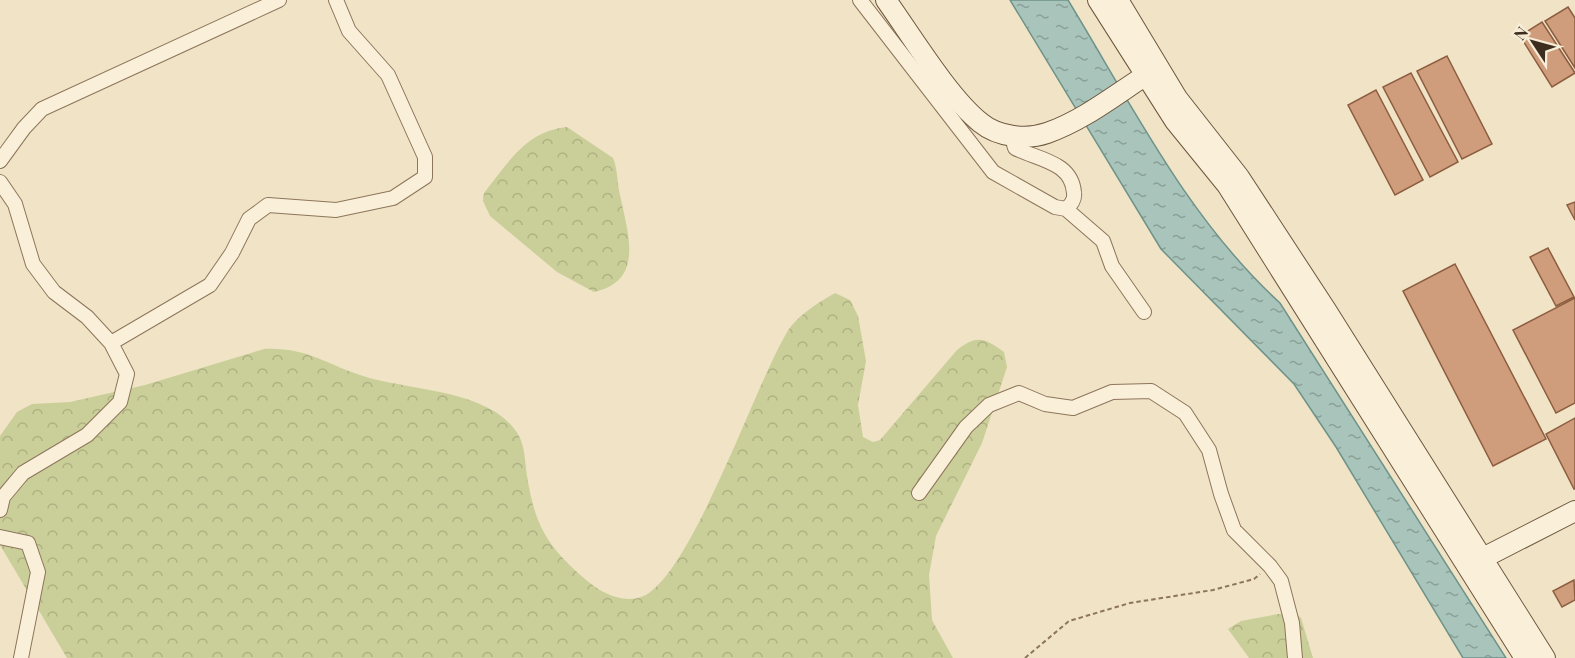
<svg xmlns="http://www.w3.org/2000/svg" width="1575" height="658" font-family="'Playfair Display',serif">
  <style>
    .forest { fill: url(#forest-crowns) }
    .water { fill: url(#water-ripples); stroke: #6e9389; stroke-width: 1.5 }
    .building { fill: #cf9d7b; stroke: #8d5d40; stroke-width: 1.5 }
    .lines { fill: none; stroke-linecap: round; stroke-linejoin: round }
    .street-casing { stroke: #8d755b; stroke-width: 16 }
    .secondary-casing { stroke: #6e563e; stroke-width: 22 }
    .path { stroke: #8d755b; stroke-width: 2; stroke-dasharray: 4.5 3; stroke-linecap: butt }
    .street { stroke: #faf0da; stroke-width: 14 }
    .secondary { stroke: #faf0da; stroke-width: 20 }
  </style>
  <defs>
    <pattern id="forest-crowns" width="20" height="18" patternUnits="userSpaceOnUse" patternTransform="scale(1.5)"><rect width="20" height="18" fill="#cacf99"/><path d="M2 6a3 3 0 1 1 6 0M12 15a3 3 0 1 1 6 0" fill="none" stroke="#aeb283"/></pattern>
    <pattern id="water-ripples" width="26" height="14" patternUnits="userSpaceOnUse" patternTransform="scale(1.5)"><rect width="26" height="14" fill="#a8c4bb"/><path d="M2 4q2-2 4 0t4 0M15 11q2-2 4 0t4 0" fill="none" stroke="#8aa097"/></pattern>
  </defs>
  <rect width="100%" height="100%" fill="#f0e3c6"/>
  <path class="forest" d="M567,127L613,158C618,170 617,183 620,195C628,234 645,281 594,292L557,272L490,216L483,201L484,193C508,163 526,131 567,127Z
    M835,293L850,300L858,316L866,361L858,405L863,437L873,442L880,440L957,350C976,335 984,337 1004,352L1007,367L982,443L936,536L929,575L932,620L953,658H67L0,545V436L17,412L32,404L70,402L145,385L264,349C307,347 325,364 363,376C409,391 493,389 519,436C525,447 525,464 527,476C535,526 547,546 585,579C600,592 618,602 638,598C688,588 757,378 789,329C801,313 818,303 835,293Z
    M1278,614H1296L1301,618L1313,658H1249L1228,629L1241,621Z"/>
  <path class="water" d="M1010,0H1068C1132,105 1188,219 1280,303L1506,658H1463L1336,447L1294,384L1161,249Z"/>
  <path class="building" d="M1568,7L1575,18V68L1545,21Z
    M1542,22L1575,73L1552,87L1520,36Z
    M1447,56L1492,144L1462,159L1417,71Z
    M1411,73L1458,162L1430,177L1383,87Z
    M1376,90L1423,180L1395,195L1348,105Z
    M1575,202V220L1567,205Z
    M1548,248L1574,297L1556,306L1530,257Z
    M1455,264L1546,439L1493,466L1403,291Z
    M1575,298V403L1556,413L1513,330Z
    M1575,418V489H1574L1546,434Z
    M1574,580L1575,600L1562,607L1553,591Z"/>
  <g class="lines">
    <g class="street-casing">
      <path id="street" d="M860,0L993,172L1055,207L1066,209C1071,205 1075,199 1074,193C1072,162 1039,160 1015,148L1012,137
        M0,161L24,128L42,109L279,0
        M0,182L15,204L33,264L54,292L87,317L111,343L127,374L120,402L87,435L23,473L3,497L0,510
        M1066,209L1103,241L1112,266L1144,312
        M111,343L210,285L232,253L249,219L268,205L336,210L393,198L425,177V157L388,75L349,31L336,0
        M919,493L966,427L989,405L1019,393L1045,404L1073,408L1112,392L1151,391L1185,413L1209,450L1221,494L1234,530L1270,566L1281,581L1292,623L1295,658
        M0,537L28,543L38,572L21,658"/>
    </g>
    <g class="secondary-casing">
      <path id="secondary" d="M886,0C911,35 949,98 981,123C998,137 1027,140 1047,133C1085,120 1120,91 1154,70
        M1098,0L1175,121L1227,185L1525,658
        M1118,0L1177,98L1239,177L1326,310L1545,658
        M1481,559L1575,511"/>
    </g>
    <path class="path" d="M1025,658L1069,621L1130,603L1213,590L1254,579L1260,574"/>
    <use href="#street" class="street"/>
    <use href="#secondary" class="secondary"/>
  </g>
  <g transform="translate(1533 42) rotate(306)" stroke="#f7edd6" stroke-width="4.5" paint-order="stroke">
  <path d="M0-4.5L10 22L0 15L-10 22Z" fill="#3c2d1f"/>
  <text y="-9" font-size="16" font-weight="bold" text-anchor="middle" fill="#3c2d1f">N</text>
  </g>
</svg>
